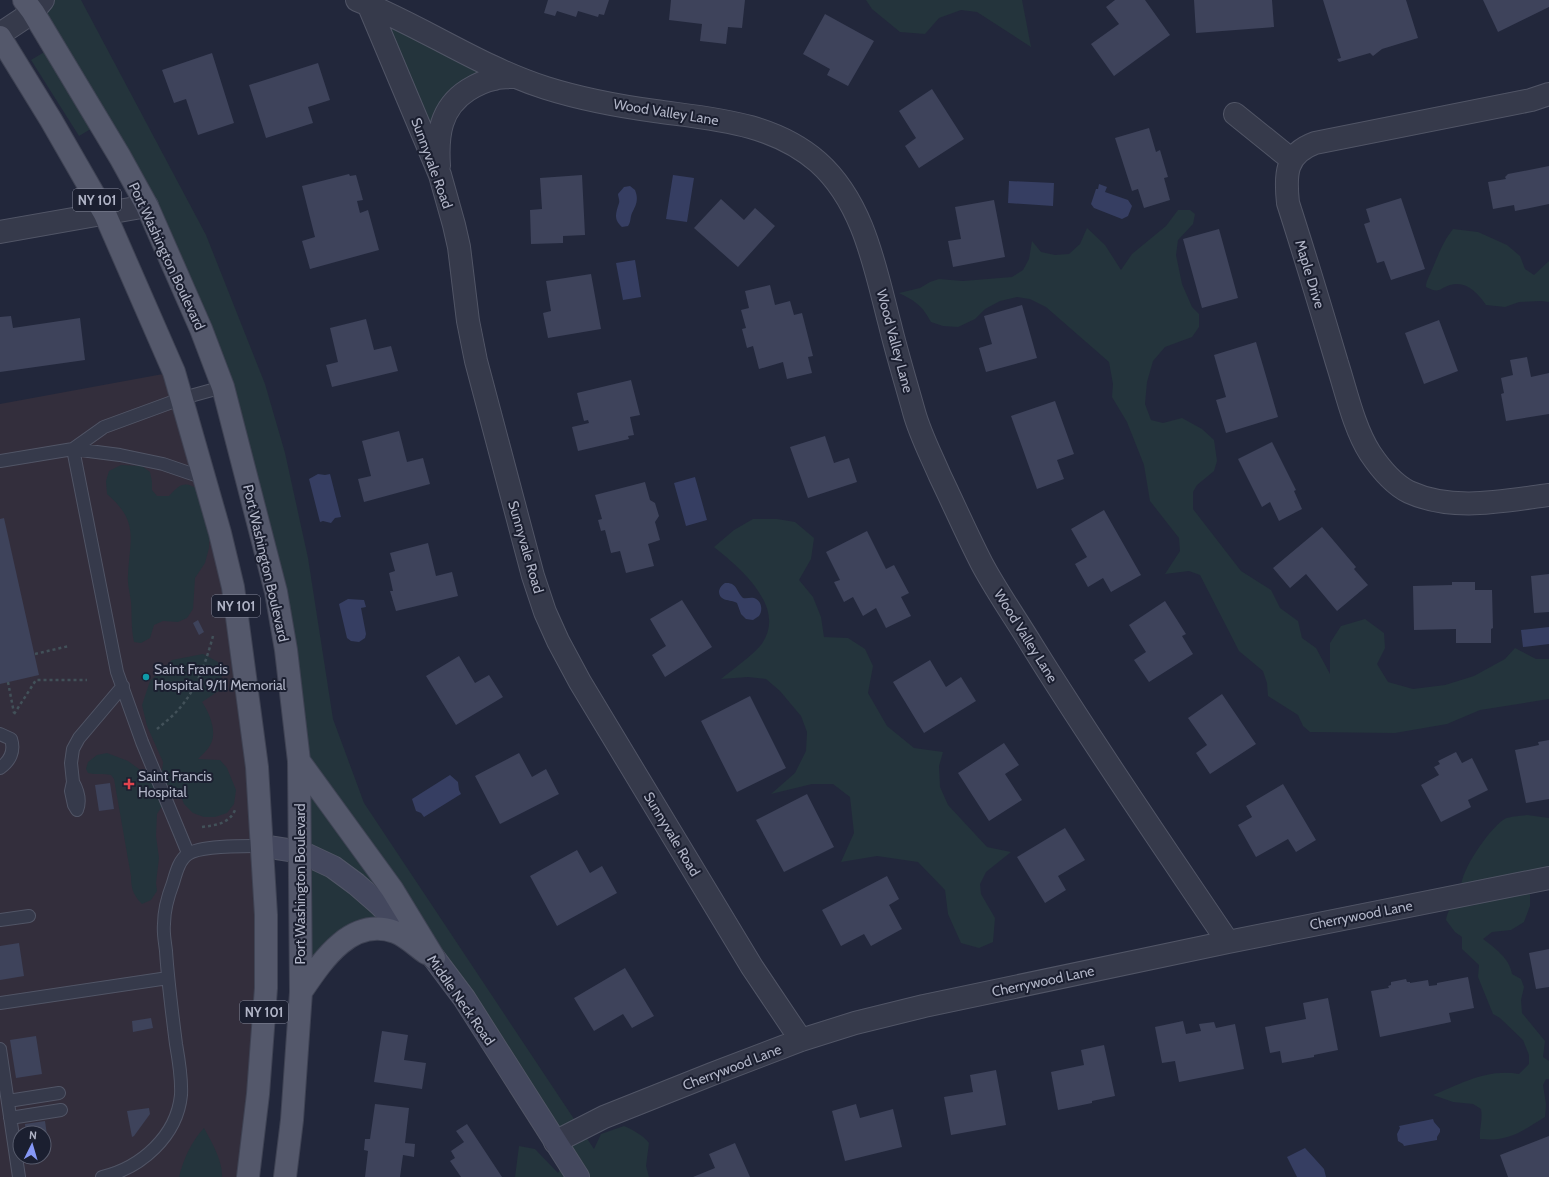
<svg xmlns="http://www.w3.org/2000/svg" width="1549" height="1177" font-family="Cabin,sans-serif">
  <style>
    .medical { fill: #332e3c; fill-rule: evenodd }
    .green { fill: #24343c }
    .water { fill: #363e62 }
    .building { fill: #3e435b }
    .lines { fill: none; stroke-linecap: round; stroke-linejoin: round }
    .service-casing { stroke: #515566; stroke-width: 14 }
    .minor-casing { stroke: #515566; stroke-width: 24 }
    .secondary-casing { stroke: #515566; stroke-width: 24 }
    .primary-casing { stroke: #3f4354; stroke-width: 24 }
    .path { stroke: #425159; stroke-width: 2.5; stroke-dasharray: 3 3; stroke-linecap: butt }
    .service { stroke: #363a4b; stroke-width: 12 }
    .minor { stroke: #363a4b; stroke-width: 22 }
    .secondary { stroke: #44485e; stroke-width: 22 }
    .primary { stroke: #54586b; stroke-width: 22 }
    .culture-dot { fill: #0f9aa8; stroke: #1b1f30; stroke-width: 1.5 }
    .health-dot { fill: #e0444e; stroke: #1b1f30; stroke-width: 1.5 }
    .labels { text-anchor: middle; stroke-width: 4; stroke-linejoin: round; paint-order: stroke }
    .shield { fill: #1b1f30; stroke: #84889a; stroke-width: 1 }
    .shield-label { font-size: 13px; font-weight: bold; fill: #b1b5c7 }
    .street-label { font-size: 14px; fill: #b1b5c7; stroke: #1b1f30 }
    .poi-label { font-size: 14px; fill: #b1b5c7; stroke: #1b1f30; text-anchor: start }
  </style>
  <rect width="100%" height="100%" fill="#22273b"/>
  <path class="medical" d="M174,372L220,533L263,846L248,1177H0V404ZM20,1133H44V1157H20Z"/>
  <path class="green" d="M24,0H81L206,235L265,384L285,453L308,558L333,719L364,803L594,1149L601,1134L624,1126C633,1130 644,1136 649,1143L646,1166L649,1177H515L519,1146L535,1149L558,1173L562,1166L434,958L372,928L301,992L286,650L201,329Z
    M866,0H1022L1031,47L977,12L961,10L939,18L925,34L900,32L872,9Z
    M368,4L515,77L478,84L439,143Z
    M46,51L94,127L79,136L31,60Z
    M1178,210H1190L1195,214L1193,224L1178,240L1176,255L1182,284L1192,307L1199,314V327L1192,337L1165,347L1153,361L1147,382L1145,404L1151,420L1163,423L1182,418L1202,429L1214,440L1217,461L1214,471L1197,485L1193,492V509L1241,571L1271,590L1280,608L1298,621L1302,638L1316,648L1330,674V643L1341,626L1365,619L1384,633L1385,648L1377,664L1388,682L1413,689L1445,685L1474,676L1505,659L1515,648L1536,659H1549V699L1480,710L1447,724L1395,733L1310,732L1303,726L1298,715L1268,696L1267,683L1263,671L1239,651L1200,575L1189,571L1165,574L1180,551L1179,538L1150,501L1144,465L1127,422L1112,397L1113,384L1109,362L1046,307L1030,299L1017,297L1000,301L985,309L975,319L958,327L943,326L931,322C922,305 915,301 899,293L920,288L930,282L939,279L963,281L1012,277L1023,270L1029,259L1032,241L1041,252L1055,255L1069,254L1080,244L1087,228L1105,245L1121,270L1132,254L1166,226Z
    M1453,229L1478,232L1507,245L1520,256L1525,269L1534,275L1549,261V302L1541,301L1519,302L1505,307L1486,305C1478,293 1466,280 1450,285C1438,289 1440,294 1426,287C1426,281 1429,277 1431,272C1438,256 1442,243 1453,229Z
    M121,465L142,466L150,472L152,482V490L157,496H169C181,483 184,481 200,490L210,519L209,548L205,563L195,578L193,609L187,618L178,622L163,621L154,625L150,638L141,643L134,642C131,628 132,616 131,602C130,593 127,584 128,575C130,537 139,522 107,494L106,481L109,471Z
    M753,519H777L795,522L814,538L811,559L799,580L813,597L821,617L824,637L848,638L865,649L873,666L868,693L887,726L914,748L943,752L939,766L940,787L948,805L987,847L1011,852L986,872L980,884L981,894L995,918L993,942L979,948L961,943L948,914L945,890L918,862L877,856L841,862L854,833L850,797L833,784H812L771,794L795,773L806,751L807,732L801,716L780,691L766,679L748,677L721,679C732,670 756,653 763,642C786,606 739,567 714,547L734,530Z
    M203,654L218,662L222,674L220,690L202,702C209,712 216,729 212,741C210,748 203,754 198,759L220,760L227,768L236,790L234,804L227,813L215,817H204L193,813L184,804L180,793L169,785H162V806L157,814L156,836L159,858L156,883L157,891L151,900L142,904C133,895 131,888 131,876L114,779L111,775C103,773 96,775 88,773L86,769L88,762L97,755L107,753L128,761L139,769L145,781L156,785L161,781L163,762L147,726L142,705L150,681L172,660Z
    M1527,815L1549,818V873L1530,892V906L1524,922L1511,930L1492,932L1483,939C1494,947 1510,959 1512,974L1521,979L1524,987L1521,1000L1522,1013L1545,1041L1543,1057L1549,1061V1079H1546L1543,1085L1546,1104L1545,1117C1522,1131 1509,1142 1480,1139C1479,1129 1483,1120 1481,1109L1473,1104L1453,1102L1433,1095C1460,1084 1488,1068 1519,1074L1529,1064V1055L1523,1040L1500,1018L1493,1014L1478,977L1479,965L1462,949V937L1455,932L1446,920C1450,900 1458,908 1475,905L1478,900L1461,889C1460,871 1488,831 1503,820C1508,816 1520,816 1527,815Z
    M204,1128C211,1141 223,1161 222,1177H179C184,1158 191,1142 204,1128Z"/>
  <path class="water" d="M673,175L694,178L687,222L666,219Z
    M1009,181L1054,183L1053,206L1008,203Z
    M1099,184L1107,187L1105,192L1128,200L1132,206L1128,216L1122,219L1094,208L1091,204L1096,189H1098Z
    M630,186L635,190C639,200 636,205 632,213C630,218 631,222 628,226L622,227C613,219 616,213 619,203C620,200 618,197 618,194L624,187Z
    M635,260L641,297L623,300L616,263Z
    M318,474L325,475L330,474L341,517L335,518L331,523L323,521L320,522L309,479Z
    M695,477L707,520L686,526L674,483Z
    M725,583C737,582 736,591 743,598C747,599 750,597 754,598C762,601 763,610 759,616L753,620L746,619L741,614L737,603C730,599 719,602 719,591C720,587 722,585 725,583Z
    M348,599L364,600L366,607L361,608L366,634L365,638L359,642L351,641L347,638L339,604Z
    M1549,627V644L1523,647L1521,630Z
    M450,775L458,782L459,790L461,794L424,817L421,813L416,811L412,799Z
    M1433,1119L1434,1122L1440,1129V1132L1437,1137V1140L1404,1146L1403,1144L1398,1141L1397,1134L1400,1128L1399,1126Z
    M1305,1148L1324,1169L1326,1177H1297L1287,1157Z"/>
  <path class="building" d="M548,0H609L604,15L599,14L598,17L578,11L576,17L557,11L555,16L544,13Z
    M671,0H745L742,28L728,27L726,44L700,41L702,24L669,20Z
    M1115,0H1145L1170,35L1114,76L1091,44L1119,24L1106,7Z
    M1194,0H1272L1274,27L1196,33Z
    M1323,0H1406L1418,38L1382,49L1373,56L1370,53L1339,62L1337,59L1341,58Z
    M1483,0H1549V7L1498,32Z
    M825,14L874,41L848,86L827,75L830,69L803,54Z
    M212,53L234,123L198,135L186,99L174,103L162,70Z
    M318,63L330,100L308,107L313,123L266,138L249,85Z
    M932,89L964,139L919,168L905,146L916,138L899,111Z
    M1149,128L1156,152L1160,150L1168,177L1164,178L1170,200L1144,208L1138,189L1132,191L1115,138Z
    M1549,166V204L1515,211L1514,205L1493,209L1488,182L1506,179L1505,177L1508,174Z
    M349,174L350,176L356,175L363,200L357,201L360,213L368,210L379,250L310,269L302,241L315,237L302,186Z
    M582,175L585,235L563,236V243L531,244L530,210L542,209L540,178Z
    M1401,198L1425,269L1391,280L1384,261L1377,263L1364,224L1370,222L1366,209Z
    M721,199L744,220L755,208L775,226L738,267L694,228Z
    M994,200L1005,257L953,267L948,241L961,239L955,207Z
    M1219,229L1238,298L1202,308L1183,239Z
    M591,274L601,329L548,338L543,313L551,311L546,281Z
    M770,285L775,305L790,301L794,315L802,313L813,356L808,357L812,373L787,379L783,362L759,369L753,346L747,348L742,329L746,328L741,310L749,308L745,291Z
    M1022,305L1037,358L986,372L979,348L992,344L984,316Z
    M11,316L13,328L80,318L85,360L0,372V317Z
    M366,319L374,350L391,346L398,371L332,387L326,365L338,362L330,328Z
    M1439,320L1458,371L1424,384L1405,333Z
    M1256,342L1278,417L1226,433L1216,400L1226,397L1214,355Z
    M1527,357L1531,377L1549,373V414L1506,421L1501,394L1504,393L1501,378L1513,375L1510,360Z
    M631,380L640,415L630,417L634,435L628,436L629,439L578,451L572,427L589,423L588,420L584,421L577,393Z
    M1055,401L1074,454L1057,460L1064,479L1037,489L1011,416Z
    M399,431L407,462L423,458L430,484L364,502L358,479L371,476L362,441Z
    M825,436L834,463L849,458L857,482L808,498L790,447Z
    M1272,442L1296,490L1294,491L1302,509L1279,521L1270,502L1262,507L1238,459Z
    M645,482L650,500L655,503L659,516L655,522L660,540L648,544L654,566L626,573L620,551L611,553L605,530L601,531L598,520L602,519L595,495Z
    M1104,510L1141,575L1111,592L1103,578L1088,587L1075,564L1087,557L1071,529Z
    M4,518L39,675L0,684V519Z
    M1322,527L1356,567L1354,569L1368,585L1337,611L1306,574L1290,588L1273,568Z
    M867,531L886,569L894,565L909,593L901,597L911,616L886,628L876,608L863,616L853,597L844,602L834,582L840,580L826,552Z
    M428,543L436,576L452,572L458,596L396,611L390,591H393L389,573L395,571L390,553Z
    M1549,574V612L1534,613L1531,576Z
    M1452,582H1475V590H1492L1493,628L1491,629V643H1456V629L1414,630L1413,586L1452,585Z
    M682,600L712,647L665,677L652,655L666,646L650,619Z
    M1165,601L1186,634L1182,636L1193,654L1149,682L1134,660L1146,652L1129,625Z
    M198,620L204,632L199,635L193,623Z
    M459,656L475,683L489,675L503,697L456,725L426,676Z
    M930,660L946,687L961,677L976,701L924,733L893,682Z
    M1222,694L1256,744L1210,774L1196,753L1207,745L1188,718Z
    M750,696L786,768L737,792L701,721Z
    M1549,740V799L1526,803L1515,750L1539,745L1538,742Z
    M1004,743L1019,765L1005,774L1022,800L989,821L958,773Z
    M1456,752L1462,763L1472,758L1488,790L1468,800L1471,807L1441,822L1421,785L1439,775L1434,767L1440,764L1438,761Z
    M519,753L532,777L546,769L559,794L500,824L475,776Z
    M110,783L114,809L99,811L95,785Z
    M1283,784L1316,840L1296,852L1288,839L1256,857L1238,825L1252,817L1246,806Z
    M807,794L834,847L784,872L756,820Z
    M1065,828L1085,860L1058,876L1066,890L1045,903L1017,857Z
    M577,850L590,873L602,866L617,893L557,926L530,876Z
    M887,876L899,899L889,905L902,929L871,946L864,934L841,946L822,910Z
    M19,943L24,976L0,980V946Z
    M1549,949V987L1536,989L1529,953Z
    M625,968L654,1016L632,1028L623,1014L594,1031L574,998Z
    M1468,977L1474,1008L1449,1013L1451,1022L1380,1037L1371,991L1389,988L1388,986L1391,985V982L1406,979L1407,982H1410V983L1428,980L1429,986L1437,985V983Z
    M1328,998L1338,1050L1314,1055V1057L1282,1063L1280,1051L1270,1053L1265,1027L1306,1019L1303,1003Z
    M151,1018L153,1028L133,1032L132,1021Z
    M1183,1021L1186,1034L1201,1031L1199,1024L1214,1022L1216,1028L1235,1024L1244,1069L1179,1082L1175,1061L1162,1063L1155,1027Z
    M382,1031L408,1035L404,1060L426,1063L422,1089L374,1082Z
    M36,1036L42,1074L16,1078L10,1040Z
    M1104,1045L1115,1096L1092,1101V1103L1058,1110L1051,1072L1084,1065L1081,1050Z
    M996,1070L1006,1125L951,1135L944,1097L973,1092L970,1075Z
    M375,1104L409,1108L405,1143L415,1144L414,1157L403,1155L400,1177H365L368,1151L364,1150L365,1139H370Z
    M856,1104L860,1118L893,1109L902,1147L845,1161L832,1111Z
    M149,1108L150,1114L134,1136L132,1137L127,1111Z
    M45,1121L49,1149V1151H44V1133H26L25,1124Z
    M467,1124L502,1177H461L450,1161L455,1158L451,1151L464,1142L456,1131Z
    M1549,1136V1177H1508L1500,1155Z
    M735,1143L750,1177H693L715,1168L709,1154Z"/>
  <g class="lines">
    <g class="service-casing">
      <path id="service" d="M73,449L104,427L183,398L223,387
        M73,449L120,455L163,464L204,478
        M0,461L73,449L117,672L142,742L188,853
        M0,734L11,739C15,751 10,761 0,768
        M73,782C78,791 81,800 77,810L74,805L71,791L73,782L71,763L73,749L79,738L123,686
        M0,920L29,916
        M0,1003L168,978
        M0,1049L19,1177
        M8,1101L59,1093
        M10,1118L61,1110
        M102,1177C141,1168 177,1136 181,1095C182,1078 179,1061 176,1044C172,1013 168,982 166,951C165,942 163,933 164,924C164,910 168,896 173,883C176,873 179,860 188,854C201,845 246,846 263,846"/>
    </g>
    <g class="minor-casing">
      <path id="minor" d="M357,0C422,26 480,67 546,88C581,99 618,106 655,111C712,119 772,122 818,162C864,203 875,268 890,325C897,354 906,383 914,412C920,434 931,455 940,476C954,505 967,535 982,564C997,592 1016,619 1033,647C1095,747 1162,844 1228,942
        M368,4L440,175L454,225L459,247L468,321L476,361L533,576L545,612L558,641L580,682L752,967L801,1040
        M0,34L33,12L43,0
        M1549,94L1531,100L1315,143C1285,154 1285,175 1288,203C1305,256 1321,309 1337,363C1346,391 1354,428 1370,453C1380,468 1393,484 1409,492C1453,512 1503,501 1549,495
        M1235,114L1292,160
        M439,166C437,135 440,108 468,90C476,85 484,81 494,79C500,77 508,77 515,77
        M0,232L147,206
        M555,1142L604,1117L712,1074L801,1040L855,1023L924,1006L1228,942L1549,878"/>
    </g>
    <g class="secondary-casing">
      <path id="secondary" d="M263,846L301,852L333,867L356,884L379,904L434,958L464,998L578,1177"/>
    </g>
    <g class="primary-casing">
      <path id="primary" d="M24,0L33,12L120,157L147,206L201,329L223,387L276,592L286,650L299,761L301,992L292,1120L285,1177
        M0,37L51,120L105,214L174,372L220,533L233,587L257,767L266,915V988L258,1094L248,1177
        M299,761L392,889L434,958
        M301,992C322,961 351,916 395,932C406,936 416,946 426,953"/>
    </g>
    <path class="path" d="M35,654L69,646
      M8,682L14,713
      M14,714L36,680H87
      M157,729C164,723 172,717 178,710C197,689 206,662 213,636
      M202,827C216,825 229,824 235,810"/>
    <use href="#service" class="service"/>
    <use href="#minor" class="minor"/>
    <use href="#secondary" class="secondary"/>
    <use href="#primary" class="primary"/>
  </g>
  <circle class="culture-dot" cx="146" cy="677" r="4"/>
  <path class="health-dot" d="M127 778h4v4h4v4h-4v4h-4v-4h-4v-4h4z"/>
  <g class="labels">
    <g class="shield">
      <rect x="73" y="189" width="48" height="22" rx="3"/>
      <rect x="212" y="595" width="48" height="22" rx="3"/>
      <rect x="240" y="1001" width="48" height="22" rx="3"/>
    </g>
    <g class="shield-label">
      <text x="97" y="205">NY 101</text>
      <text x="236" y="611">NY 101</text>
      <text x="264" y="1017">NY 101</text>
    </g>
    <g class="street-label">
      <text transform="translate(666 112) rotate(9)" y="5">Wood Valley Lane</text>
      <text transform="translate(432 163) rotate(70)" y="5">Sunnyvale Road</text>
      <text transform="translate(167 256) rotate(65)" y="5">Port Washington Boulevard</text>
      <text transform="translate(1310 274) rotate(73)" y="5">Maple Drive</text>
      <text transform="translate(895 341) rotate(75)" y="5">Wood Valley Lane</text>
      <text transform="translate(526 547) rotate(74)" y="5">Sunnyvale Road</text>
      <text transform="translate(266 563) rotate(77)" y="5">Port Washington Boulevard</text>
      <text transform="translate(1026 636) rotate(58)" y="5">Wood Valley Lane</text>
      <text transform="translate(672 834) rotate(59)" y="5">Sunnyvale Road</text>
      <text transform="translate(300 884) rotate(-90)" y="5">Port Washington Boulevard</text>
      <text transform="translate(1361 915) rotate(-11)" y="5">Cherrywood Lane</text>
      <text transform="translate(1043 981) rotate(-12)" y="5">Cherrywood Lane</text>
      <text transform="translate(461 1000) rotate(55)" y="5">Middle Neck Road</text>
      <text transform="translate(732 1067) rotate(-21)" y="5">Cherrywood Lane</text>
    </g>
    <g class="poi-label">
      <text x="154" y="674">Saint Francis<tspan x="154" dy="16">Hospital 9/11 Memorial</tspan></text>
      <text x="138" y="781">Saint Francis<tspan x="138" dy="16">Hospital</tspan></text>
    </g>
  </g>
  <g transform="translate(32 1145) rotate(5)"><circle r="19" fill="#1b1f30" stroke="#575b6c"/>
  <path d="M0-3L7 15L0 10L-7 15Z" fill="#8698f7"/>
  <text y="-6" font-size="11" font-weight="bold" text-anchor="middle" fill="#b1b5c7">N</text>
  </g>
</svg>
